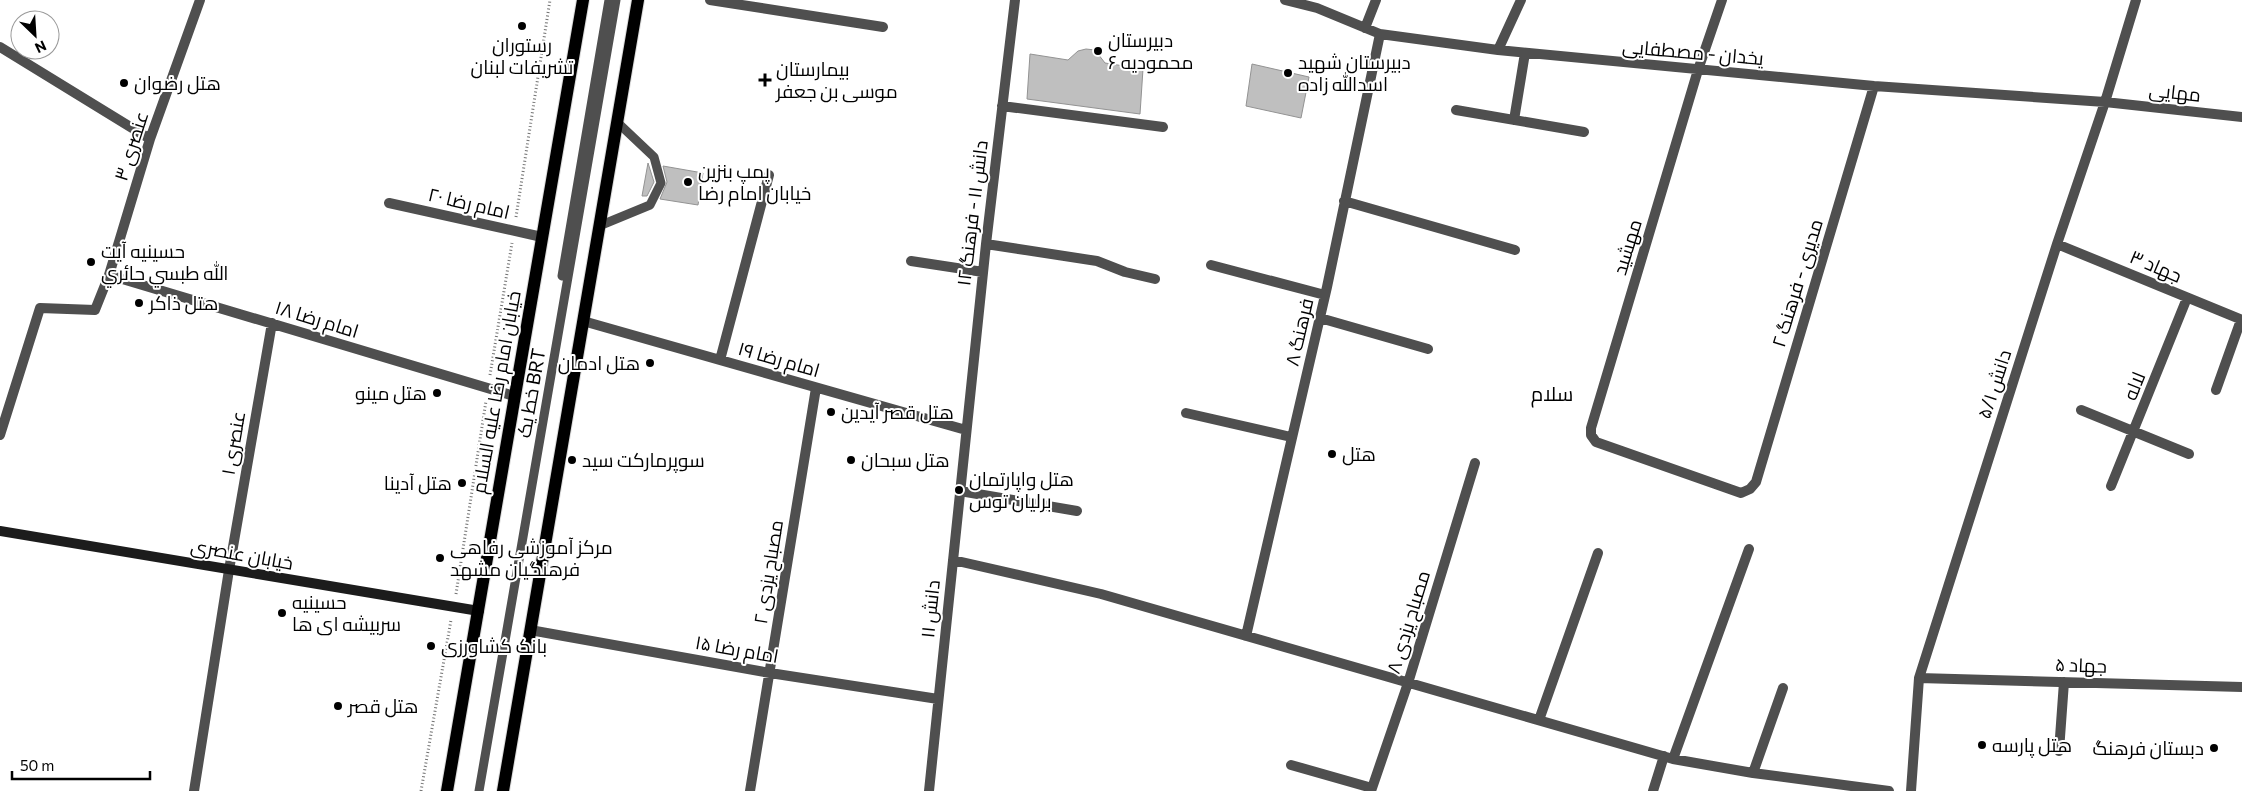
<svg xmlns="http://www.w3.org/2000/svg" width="2242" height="791" font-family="Commissioner,Cairo,sans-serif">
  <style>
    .building { fill: #bfbfbf; stroke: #939393 }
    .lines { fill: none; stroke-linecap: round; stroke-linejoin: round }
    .primary-casing { stroke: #dbdbdb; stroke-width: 14 }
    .path { stroke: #717171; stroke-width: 3; stroke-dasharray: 1 2.5; stroke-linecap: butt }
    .lane { stroke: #4f4f4f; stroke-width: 9 }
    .street { stroke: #4f4f4f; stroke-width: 10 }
    .secondary { stroke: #1c1c1c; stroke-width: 10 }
    .primary { stroke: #000; stroke-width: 12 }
    .poi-dot { fill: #000; stroke: #fff; stroke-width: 2 }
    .labels { text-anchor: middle; stroke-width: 4; stroke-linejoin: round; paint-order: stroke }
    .poi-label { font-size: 19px; fill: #000; stroke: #fff; text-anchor: start }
    .street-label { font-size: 19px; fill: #000; stroke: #fff }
    .neighbourhood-label { font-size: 20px; fill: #000; stroke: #fff }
  </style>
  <rect width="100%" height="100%" fill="#fff"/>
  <path class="building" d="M1086,49L1095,50L1105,63L1143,69L1140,114L1027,99L1030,54L1068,60L1078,51Z
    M1252,64L1309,77L1301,118L1246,106Z
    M648,163L654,182L647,196H642Z
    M663,166L703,173L698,205L660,199L667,182Z"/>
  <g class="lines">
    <g class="primary-casing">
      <path id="primary" d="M447,791L583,0
        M503,791L638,0"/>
    </g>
    <path class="path" d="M516,217L550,0
      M490,375L512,243
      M456,594L486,401
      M421,791L451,620"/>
    <path class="lane" d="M599,226L650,205L661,183L654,157L617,122
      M562,276L609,0
      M479,791L616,0"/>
    <path class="street" d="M710,0L883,27
      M1285,0L1317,8L1380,34L1498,50L1874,86L2105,102L2242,117
      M1722,0L1698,70L1591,428V435L1596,442L1741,493L1750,489L1756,482L1874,86
      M1365,28L1376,0
      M0,47L150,139
      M1498,50L1521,0
      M1002,106L1163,127
      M1456,110L1584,132
      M1514,120L1525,53
      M1344,201L1515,250
      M389,203L542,237
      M986,244L1097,261L1125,272L1155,279
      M2057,244L2242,320
      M911,261L983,272
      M1211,265L1325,295
      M109,275L514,396
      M1320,318L1428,349
      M583,321L966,430
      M720,360L769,175
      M2216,390L2241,320
      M2081,410L2189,454
      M1186,413L1291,437
      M0,435L40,308L95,310L109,275L150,139L200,0
      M2111,486L2187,298
      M960,491L1077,511
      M953,560L1101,594L1673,759L1753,773L1889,791
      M530,630L770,673L938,699
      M1246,636L1327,287L1380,34
      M1919,678L2242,687
      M1539,720L1598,553
      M2059,751L2064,682
      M1673,759L1749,549
      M1291,765L1372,788
      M1753,773L1783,688
      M194,791L229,570L272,323
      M750,791L816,388
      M929,791L986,244L1015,0
      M1371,791L1408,683L1475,463
      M1653,791L1664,756
      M1911,791L1919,678L2057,244L2105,102L2136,0"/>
    <path class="secondary" d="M0,531L479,611"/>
    <use href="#primary" class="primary"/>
  </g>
  <g class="poi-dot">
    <circle cx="522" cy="26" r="5"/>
    <circle cx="1098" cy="51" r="5"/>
    <circle cx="1288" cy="73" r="5"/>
    <path d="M762.5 72.5h5v5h5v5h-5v5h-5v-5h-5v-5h5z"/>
    <circle cx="124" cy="83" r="5"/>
    <circle cx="688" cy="182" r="5"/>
    <circle cx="91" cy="262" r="5"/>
    <circle cx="139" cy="303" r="5"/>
    <circle cx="650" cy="363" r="5"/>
    <circle cx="437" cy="393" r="5"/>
    <circle cx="831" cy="412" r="5"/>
    <circle cx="1332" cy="454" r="5"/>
    <circle cx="572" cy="460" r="5"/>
    <circle cx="851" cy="460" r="5"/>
    <circle cx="462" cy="483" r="5"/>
    <circle cx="959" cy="490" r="5"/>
    <circle cx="440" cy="558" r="5"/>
    <circle cx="282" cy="613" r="5"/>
    <circle cx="431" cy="646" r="5"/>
    <circle cx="338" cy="706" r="5"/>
    <circle cx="1982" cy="745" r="5"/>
    <circle cx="2214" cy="748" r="5"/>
  </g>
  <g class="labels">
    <g class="poi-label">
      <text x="1108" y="47">دبیرستان<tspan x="1108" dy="22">محمودیه ۶</tspan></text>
      <text x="522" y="52" text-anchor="middle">رستوران<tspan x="522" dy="22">تشریفات لبنان</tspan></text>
      <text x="1298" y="69">دبیرستان شهید<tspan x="1298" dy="22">اسدالله زاده</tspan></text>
      <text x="776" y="76">بیمارستان<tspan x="776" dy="22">موسی بن جعفر</tspan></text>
      <text x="134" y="90">هتل رضوان</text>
      <text x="698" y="178">پمپ بنزین<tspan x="698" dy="22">خیابان امام رضا</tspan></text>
      <text x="101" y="258">حسينيه آيت<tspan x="101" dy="22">الله طبسي حائري</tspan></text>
      <text x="149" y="310">هتل ذاکر</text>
      <text x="640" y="370" text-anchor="end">هتل ادمان</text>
      <text x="427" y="400" text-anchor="end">هتل مینو</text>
      <text x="841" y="419">هتل قصر آیدین</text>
      <text x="1342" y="461">هتل</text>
      <text x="582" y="467">سوپرمارکت سید</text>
      <text x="861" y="467">هتل سبحان</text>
      <text x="969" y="486">هتل واپارتمان<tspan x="969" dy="22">برلیان توس</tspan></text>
      <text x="452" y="490" text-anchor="end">هتل آدینا</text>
      <text x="450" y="554">مرکز آموزشی رفاهی<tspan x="450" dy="22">فرهنگیان مشهد</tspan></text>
      <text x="292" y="609">حسینیه<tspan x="292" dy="22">سربیشه ای ها</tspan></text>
      <text x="441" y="653">بانک کشاورزی</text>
      <text x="348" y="713">هتل قصر</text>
      <text x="1992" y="752">هتل پارسه</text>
      <text x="2204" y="755" text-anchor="end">دبستان فرهنگ</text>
    </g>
    <g class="street-label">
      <text transform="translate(1693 52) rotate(5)" y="7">یخدان - مصطفایی</text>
      <text transform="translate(2175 92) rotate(6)" y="7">مهایی</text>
      <text transform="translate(131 146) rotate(-72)" y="7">عنصری ۳</text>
      <text transform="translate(469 203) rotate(13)" y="7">امام رضا ۲۰</text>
      <text transform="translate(972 213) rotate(-83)" y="7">دانش ۱۱ - فرهنگ ۱۲</text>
      <text transform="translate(1627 247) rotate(-73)" y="7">مهشید</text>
      <text transform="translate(2156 266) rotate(23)" y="7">جهاد ۳</text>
      <text transform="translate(1797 283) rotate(-73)" y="7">مدیری - فرهنگ ۲</text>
      <text transform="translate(317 319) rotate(17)" y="7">امام رضا ۱۸</text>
      <text transform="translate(1299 332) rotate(-77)" y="7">فرهنگ ۸</text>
      <text transform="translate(779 359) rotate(16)" y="7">امام رضا ۱۹</text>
      <text transform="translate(1994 384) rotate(-72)" y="7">دانش ۵/۱</text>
      <text transform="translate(2134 386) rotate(-68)" y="7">لاله</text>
      <text transform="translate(496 392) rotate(-80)" y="7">خیابان امام رضا علیه السلام</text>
      <text transform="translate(531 393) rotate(-80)" y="7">خط یک BRT</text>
      <text transform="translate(233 443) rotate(-80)" y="7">عنصری ۱</text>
      <text transform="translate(242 554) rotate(10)" y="7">خیابان عنصری</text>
      <text transform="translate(768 572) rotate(-81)" y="7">مصباح یزدی ۲</text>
      <text transform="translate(930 609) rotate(-84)" y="7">دانش ۱۱</text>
      <text transform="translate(1408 622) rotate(-73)" y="7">مصباح یزدی ۸</text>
      <text transform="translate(737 649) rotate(10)" y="7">امام رضا ۱۵</text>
      <text transform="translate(2081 665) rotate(2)" y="7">جهاد ۵</text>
    </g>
    <g class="neighbourhood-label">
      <text x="1552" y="401">سلام</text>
    </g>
  </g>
  <g transform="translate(35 35) rotate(155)"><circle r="24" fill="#ffffff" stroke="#999999"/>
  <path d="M0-4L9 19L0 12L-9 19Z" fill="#000000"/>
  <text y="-8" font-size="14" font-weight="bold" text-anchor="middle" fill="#000000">N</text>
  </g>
  <path d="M12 771v8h138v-8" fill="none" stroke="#000000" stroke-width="2.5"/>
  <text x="20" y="771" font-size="15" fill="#000000" stroke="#ffffff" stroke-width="4" paint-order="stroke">50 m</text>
</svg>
